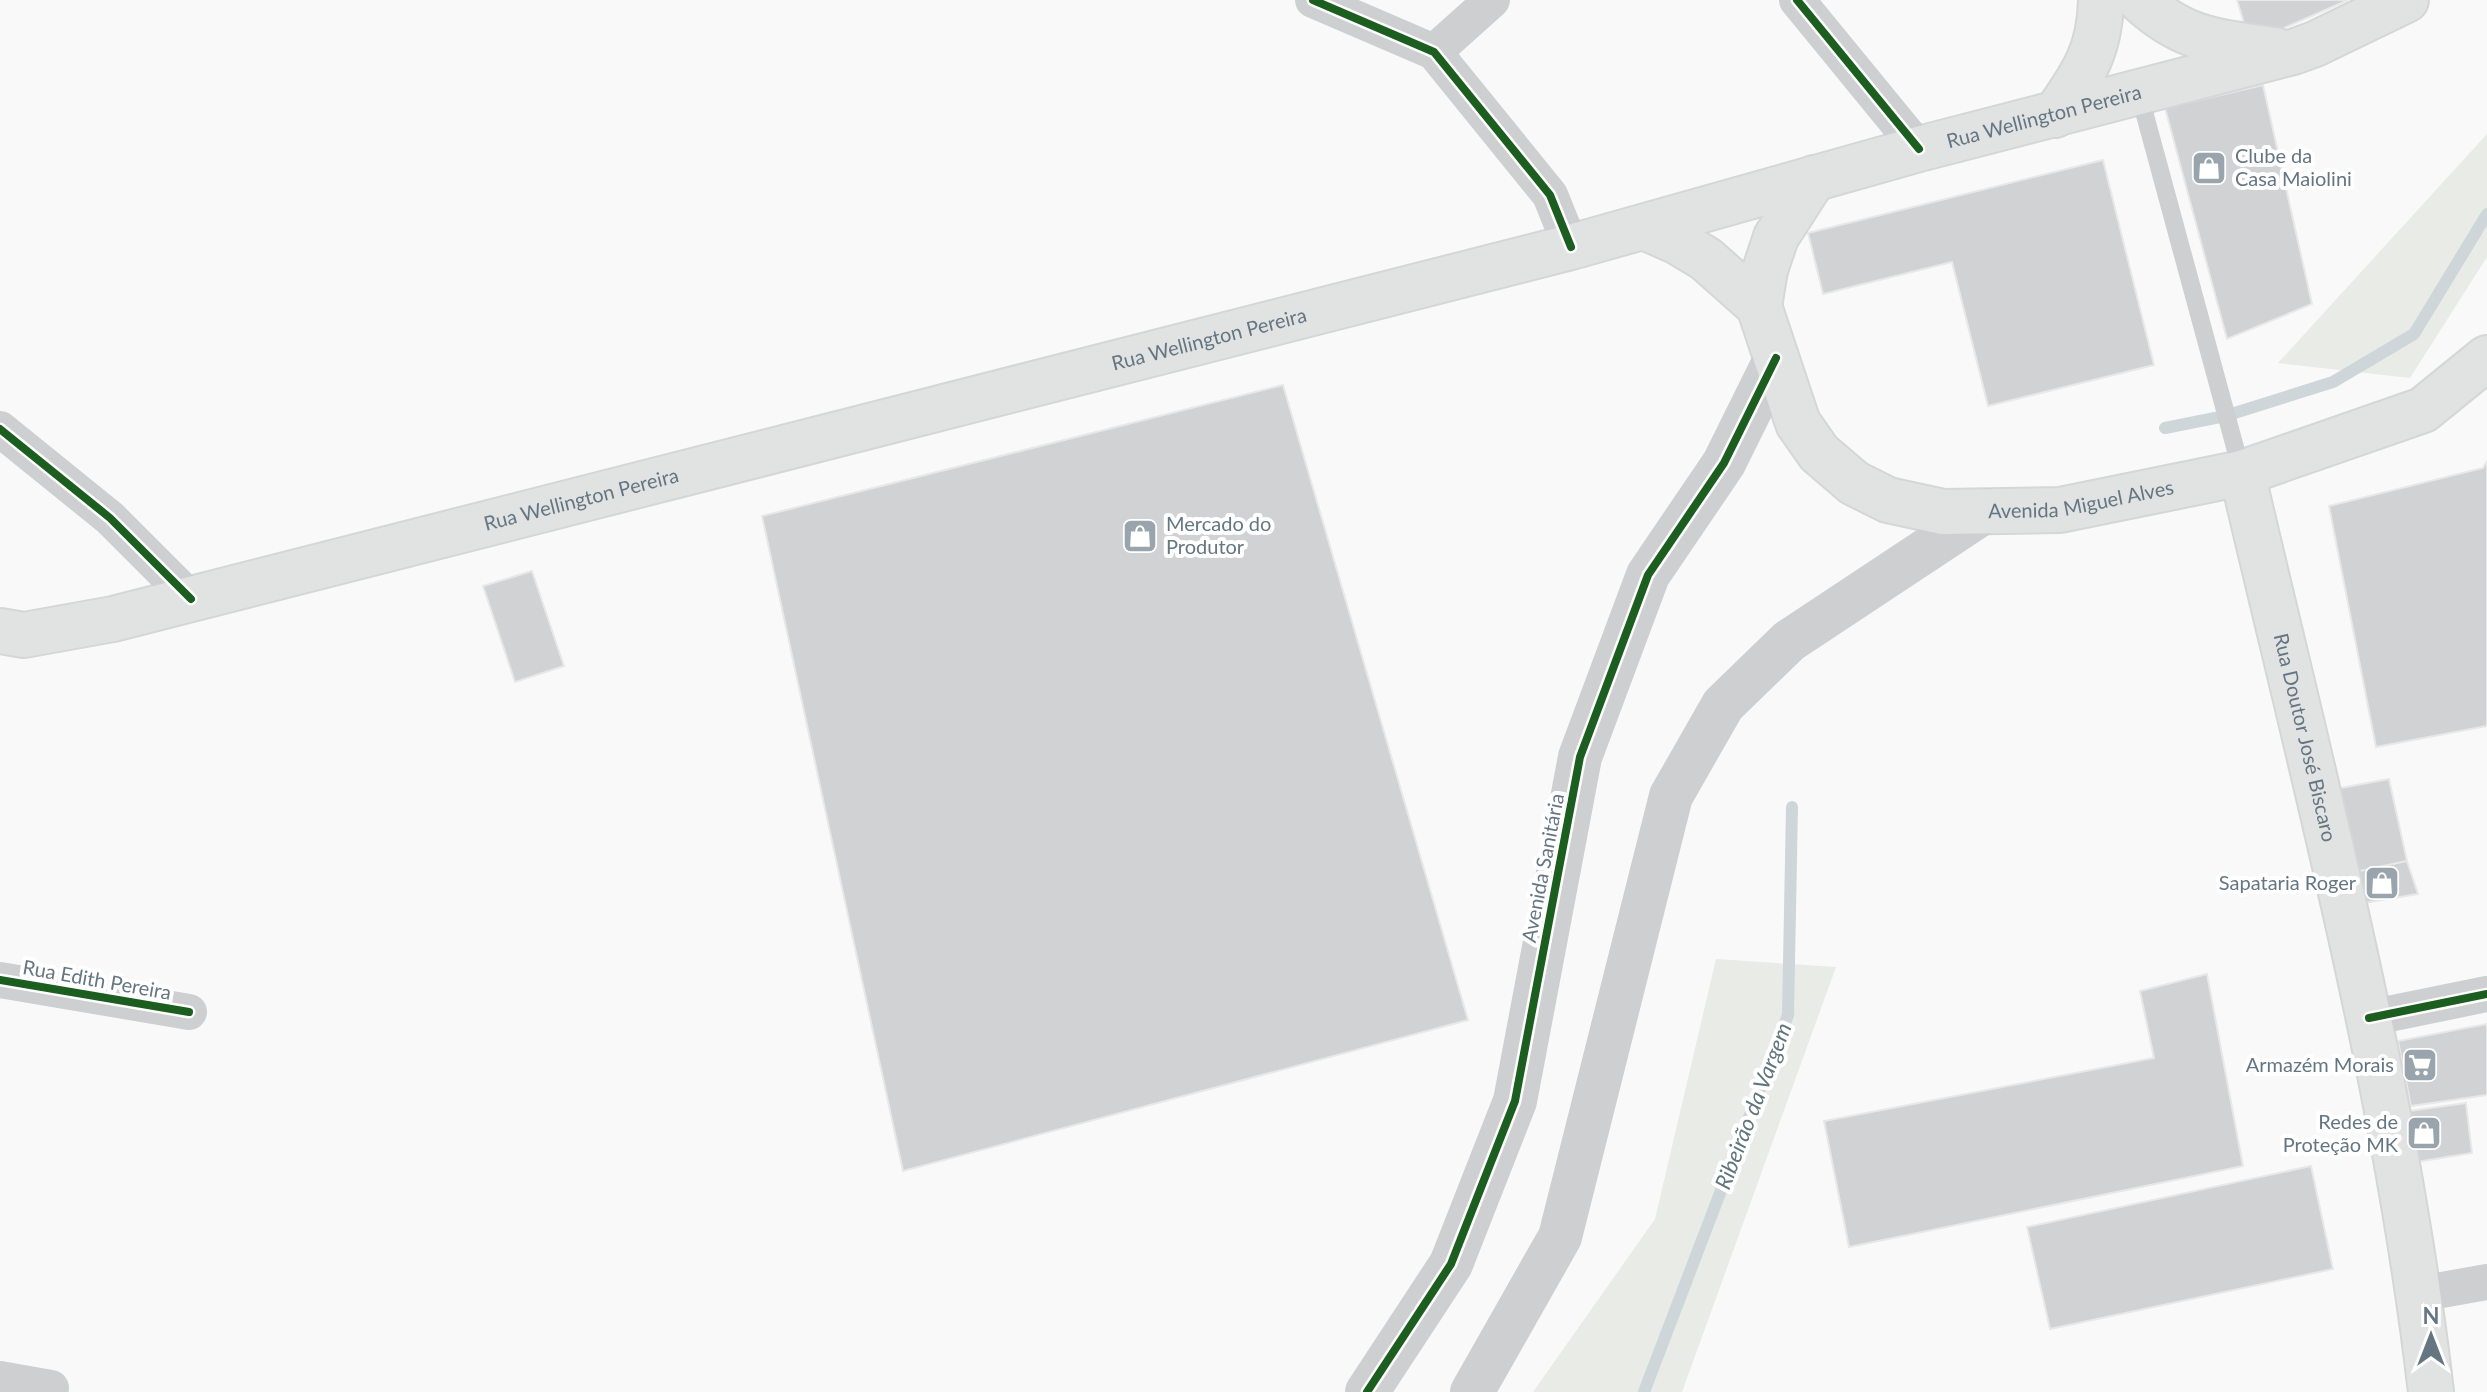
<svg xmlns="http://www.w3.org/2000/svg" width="2487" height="1392" font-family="Lato,sans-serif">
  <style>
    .green { fill: #e8ebe6 }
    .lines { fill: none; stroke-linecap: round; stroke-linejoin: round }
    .stream { stroke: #ced6d9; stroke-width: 12 }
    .building { fill: #d0d2d3; stroke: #e8e8e8; stroke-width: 2 }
    .secondary-casing { stroke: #d5d6d7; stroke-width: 48 }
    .service { stroke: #cecfd0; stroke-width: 18 }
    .minor { stroke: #cecfd0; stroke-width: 36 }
    .tertiary { stroke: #cecfd0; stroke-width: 44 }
    .secondary { stroke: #e1e2e2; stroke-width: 44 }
    .cycleway-casing { stroke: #fff; stroke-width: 13 }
    .cycleway { stroke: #1b5e20; stroke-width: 8 }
    .labels { text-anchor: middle; stroke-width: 8; stroke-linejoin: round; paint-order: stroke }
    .street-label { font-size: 20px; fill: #657683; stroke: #fff }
    .poi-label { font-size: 20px; fill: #657683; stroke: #fff; text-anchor: end }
    .water-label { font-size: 22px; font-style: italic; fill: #60757c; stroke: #fff }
  </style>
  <rect width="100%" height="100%" fill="#f9f9f9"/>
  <path class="green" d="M2487,134V257L2410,378L2278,363Z
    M1716,959L1836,967L1682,1392H1533L1655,1219Z"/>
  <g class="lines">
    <path class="stream" d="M2165,428L2225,416L2333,382L2414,334L2487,214
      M1644,1392L1788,1015L1792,807"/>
  </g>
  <path class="building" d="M2237,0H2348L2250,43Z
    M2263,85L2312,304L2227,339L2165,108Z
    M2103,160L2154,365L1988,406L1952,262L1823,294L1808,233Z
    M1283,385L1468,1020L903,1171L762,516Z
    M2487,461V726L2376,747L2329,506L2483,468Z
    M532,571L564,666L515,682L483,586Z
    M2389,779L2407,861L2350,873L2330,790Z
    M2407,861L2418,894L2358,904L2350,873Z
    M2207,974L2243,1166L1849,1247L1824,1121L2154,1058L2140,991Z
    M2487,1024V1095L2411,1106L2398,1041Z
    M2466,1103L2472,1153L2416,1162L2409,1111Z
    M2311,1166L2333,1269L2050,1329L2027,1227Z"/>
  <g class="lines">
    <g class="secondary-casing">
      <g id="secondary">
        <path d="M2140,0C2184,41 2218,42 2275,50"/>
        <path d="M2055,115C2083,75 2100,51 2101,0"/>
        <path id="s1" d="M1644,227L1676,241L1706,259L1759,306L1798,423L1819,453L1854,483L1888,500L1943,512L2060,510L2242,473L2423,410L2487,358"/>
        <path d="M1759,306L1765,270L1776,237L1814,178"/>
        <path id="s2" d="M2242,473C2313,777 2395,1081 2431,1392"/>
        <path id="s3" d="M0,631L24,635L113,619L1571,247L1919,149L2293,52L2315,44L2406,0"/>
      </g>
    </g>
    <path class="service" d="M2139,93L2242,473"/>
    <path class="minor" d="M1313,0L1434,52L1550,195L1571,247
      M1797,0L1919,149
      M1434,52L1492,0
      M0,429L110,518L191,599
      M0,980L189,1012
      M2369,1018L2487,994
      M2419,1294L2487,1282
      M0,1379L51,1388"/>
    <path class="tertiary" d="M1367,1392L1451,1264L1515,1101L1580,757L1648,575L1724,463L1776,358
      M1472,1392L1560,1237L1671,796L1723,705L1789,641L1987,510"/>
    <use href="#secondary" class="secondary"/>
    <g class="cycleway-casing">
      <path id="cycleway" d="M1313,0L1434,52L1550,195L1571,247
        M1797,0L1919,149
        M0,429L110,518L191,599
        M0,980L189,1012
        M2369,1018L2487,994
        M1367,1392L1451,1264L1515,1101L1580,757L1648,575L1724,463L1776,358"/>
    </g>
    <use href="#cycleway" class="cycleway"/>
  </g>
  <defs>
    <g id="shop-square" transform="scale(1.8)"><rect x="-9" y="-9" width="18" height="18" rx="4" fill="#99a4ac" stroke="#fff"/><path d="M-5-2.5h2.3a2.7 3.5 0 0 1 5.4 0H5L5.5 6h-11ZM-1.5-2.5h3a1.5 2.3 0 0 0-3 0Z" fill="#fff"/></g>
    <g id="supermarket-square" transform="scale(1.8)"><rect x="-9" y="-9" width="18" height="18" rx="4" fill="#99a4ac" stroke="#fff"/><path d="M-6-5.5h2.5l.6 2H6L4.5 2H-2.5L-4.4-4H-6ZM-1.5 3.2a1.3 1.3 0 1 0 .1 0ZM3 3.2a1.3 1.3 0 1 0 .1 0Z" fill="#fff"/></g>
  </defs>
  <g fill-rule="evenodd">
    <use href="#shop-square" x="2209" y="168"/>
    <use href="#shop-square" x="1140" y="536"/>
    <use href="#shop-square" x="2382" y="883"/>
    <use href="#supermarket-square" x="2420" y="1065"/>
    <use href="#shop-square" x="2424" y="1133"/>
  </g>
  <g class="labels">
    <g class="street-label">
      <text dy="7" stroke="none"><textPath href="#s3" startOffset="2110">Rua Wellington Pereira</textPath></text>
      <text dy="7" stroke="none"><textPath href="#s3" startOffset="1246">Rua Wellington Pereira</textPath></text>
      <text dy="7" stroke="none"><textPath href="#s1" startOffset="580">Avenida Miguel Alves</textPath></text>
      <text dy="7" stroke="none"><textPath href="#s3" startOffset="598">Rua Wellington Pereira</textPath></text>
      <text dy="7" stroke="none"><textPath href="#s2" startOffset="272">Rua Doutor José Biscaro</textPath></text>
      <text transform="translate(1543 868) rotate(-79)" y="7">Avenida Sanitária</text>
      <text transform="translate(97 980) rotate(10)" y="7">Rua Edith Pereira</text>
    </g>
    <g class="poi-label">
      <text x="2235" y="163" text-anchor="start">Clube da<tspan x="2235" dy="23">Casa Maiolini</tspan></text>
      <text x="1166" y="531" text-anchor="start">Mercado do<tspan x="1166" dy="23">Produtor</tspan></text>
      <text x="2356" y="890">Sapataria Roger</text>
      <text x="2394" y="1072">Armazém Morais</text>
      <text x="2398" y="1129">Redes de<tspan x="2398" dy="23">Proteção MK</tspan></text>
    </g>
    <g class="water-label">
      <text transform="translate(1753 1106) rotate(-69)" y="8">Ribeirão da Vargem</text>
    </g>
  </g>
  <g transform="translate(2431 1336)" stroke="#ffffff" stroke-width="6" paint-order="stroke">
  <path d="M0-6L14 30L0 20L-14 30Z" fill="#657683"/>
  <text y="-12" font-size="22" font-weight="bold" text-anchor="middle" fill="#657683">N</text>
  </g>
</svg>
